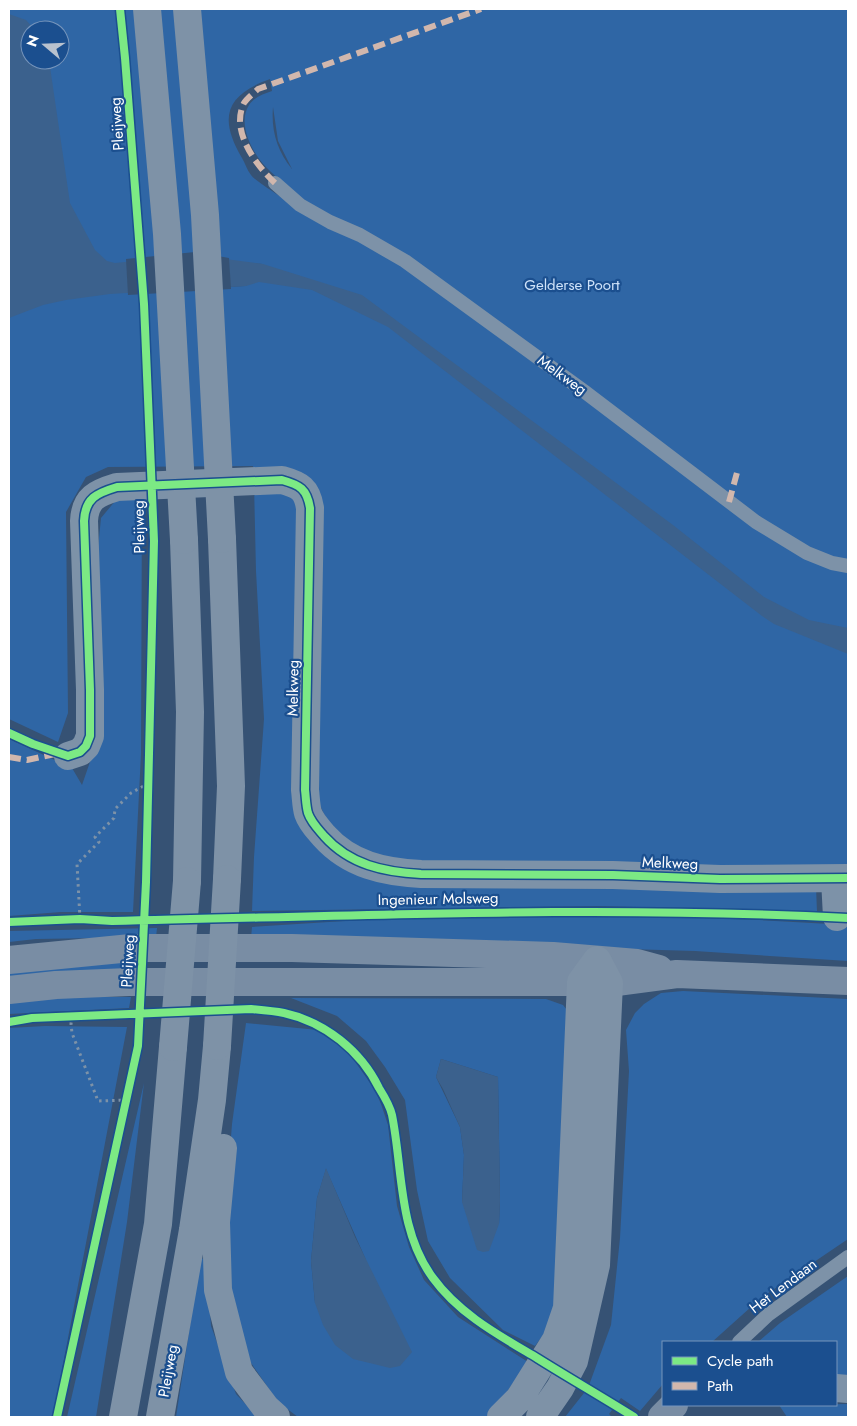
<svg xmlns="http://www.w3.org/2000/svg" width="857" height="1426" font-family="Jost,sans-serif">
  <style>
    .green { fill: #2f66a5; fill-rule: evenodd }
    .water { fill: #3b618d }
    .pier { fill: #365274 }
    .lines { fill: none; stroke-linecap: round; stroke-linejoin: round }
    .path { stroke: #7d92a8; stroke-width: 3; stroke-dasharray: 2.5 4; stroke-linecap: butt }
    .lane { stroke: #7d92a8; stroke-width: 14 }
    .street { stroke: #7d92a8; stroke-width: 28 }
    .secondary { stroke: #798da4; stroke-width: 28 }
    .highway { stroke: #7e92a7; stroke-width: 28 }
    .highway-bridge { stroke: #7e92a7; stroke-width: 28 }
    .quiet { stroke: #d1b7ad; stroke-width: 6; stroke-dasharray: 12 6; stroke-linecap: butt }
    .cycleway-casing { stroke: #1b4f8f; stroke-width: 11 }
    .cycleway { stroke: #7ce984; stroke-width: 8 }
    .labels { text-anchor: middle; stroke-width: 4.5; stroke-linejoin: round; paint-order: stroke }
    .street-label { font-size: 15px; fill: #fff; stroke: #1b4f8f }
    .park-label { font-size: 15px; fill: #cfe3fa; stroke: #1b4f8f }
  </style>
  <rect width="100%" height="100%" fill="#365274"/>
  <path class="green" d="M9,9H848V871L395,864C382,858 354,848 345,841C329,828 321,810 315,791L321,510L254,473L253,466L108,467L86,477L66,512L68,713L58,742L9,719V318L12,316L9,317ZM30,30H60V60H30ZM270,79L272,91C263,94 254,97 249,105C237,124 252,152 265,166C275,177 289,187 300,197L299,208C289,202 256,182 251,175C247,170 245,163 242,158C218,117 226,95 270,79ZM273,107L278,141L292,169C277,151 271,130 273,107ZM246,263L263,264L246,286L196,288Z
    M254,484L298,491L300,799L362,871L816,887L817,912L599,906L252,911L254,857L264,719L256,571Z
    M142,489L141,754L133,912H61L9,916V739L72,768L82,785L100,733L98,548L101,518L116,500Z
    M649,916L759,920L848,925V961L695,951L251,938L252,927L408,917Z
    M157,928L156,937L36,939L9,942V931Z
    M138,958L137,974L9,984V969Z
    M683,991L848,999V1239L761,1298L712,1342H663V1384L640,1411L621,1398L609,1414L612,1417H565L588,1388L611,1325L620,1238L629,1071L626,1030L635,1013L644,1004L661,993Z
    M43,997H131L129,1008L9,1014V1000Z
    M291,998L546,999L563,1005L571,1015L558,1315L535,1346L503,1330L450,1278L428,1241L417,1190L405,1100L385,1067L366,1041L337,1016ZM441,1059L498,1077L500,1201L499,1224L462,1202L464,1155L460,1127L436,1077Z
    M246,1023L318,1030L349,1053L375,1090L381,1104L388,1125L397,1206L409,1247L424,1280L458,1317L528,1362L489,1417H298L278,1402L249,1360L230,1292L225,1215L232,1124ZM326,1169L366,1260L315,1303L311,1261L317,1198Z
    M45,1026L127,1027L53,1417H9V1028Z
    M144,1083L127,1222L96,1417H67Z
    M206,1257L211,1326L236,1394L258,1417H176L200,1260Z
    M848,1276V1375H836V1342H758L780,1323Z
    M848,1404V1417H787L779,1405Z"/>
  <path class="water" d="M9,14L26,20L35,30H30V60H49L70,203L95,250L107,261L115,263L195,255L263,264L362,295L673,525L764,597L809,620L848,628V654L774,624L762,616L388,327L312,290L259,282L246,286L110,294L66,300L43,305L9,318Z
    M441,1059L498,1077L500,1201L499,1224L489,1251L483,1252L477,1250L462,1202L464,1155L460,1127L443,1089L436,1077Z
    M326,1168L355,1237L412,1352L400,1366L390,1368L353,1359L335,1345L323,1325L315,1303L311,1261L317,1198Z"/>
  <path class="pier" d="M195,252L229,258L231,289L128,295L126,259Z"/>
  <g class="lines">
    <path class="path" d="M80,919L77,864L99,842L95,837L114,818L115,809L131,793L149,783
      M72,1016L71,1024L72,1033L98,1101L125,1100"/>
    <path class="lane" d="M275,183L300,205L330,222L360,235L405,261L585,392L756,522L807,553L832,563L848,566
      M739,1342L769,1314L848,1257"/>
    <path class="street" d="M68,756L80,752L86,746L90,736V690L84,521C85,498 97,493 117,487L282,480C300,485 307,489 310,508L305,790C306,798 306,806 308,813C311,822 318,829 324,836C350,865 384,872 421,874L613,875L720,879L848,878
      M835,879L837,917
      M836,1388L848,1389"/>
    <path class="secondary" d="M9,960L131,948H292L553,956L637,963L659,969
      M9,990L56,985L129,982H581L609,983L677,974L848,981
      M662,1417L674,1405"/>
    <path class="highway" d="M222,539L231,786L227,879
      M184,540L190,712L187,881
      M223,1148L216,1222L218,1290L239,1372L266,1408L276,1417
      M123,1417L158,1224L173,1047
      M160,1417L193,1230L212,1100L217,1046
      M501,1417L519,1399L556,1340L567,1308L581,982L597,960L609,983L596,1265L574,1361L560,1388L540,1417"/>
    <path class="highway-bridge" d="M147,9L167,234L184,540
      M187,9L205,215L222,539
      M217,1046L227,879
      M173,1047L187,881"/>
    <path class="quiet" d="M275,183C256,165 230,131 244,103C247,98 254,93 258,89L481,9
      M729,502L738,469
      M9,757L27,760L55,754"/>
    <g class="cycleway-casing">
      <path id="cycleway" d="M9,733L33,744L68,756L80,752L86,746L90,736V690L84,521C85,498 97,493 117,487L282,480C300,485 307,489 310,508L305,790C306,798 306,806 308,813C311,822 318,829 324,836C350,865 384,872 421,874L613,875L720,879L848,878
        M9,922L80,919L112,921C357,916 603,905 848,918
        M9,1022L32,1018L251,1009C262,1010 274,1011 284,1013C325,1022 361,1051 379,1088C384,1096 390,1106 392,1115C403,1170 398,1231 433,1278C459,1314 500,1336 537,1358C569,1378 602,1397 634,1417
        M57,1417L138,1046L146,882L154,541L144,304L125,58L120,9"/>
    </g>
    <use href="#cycleway" class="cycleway"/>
  </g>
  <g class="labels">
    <g class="street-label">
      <text transform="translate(117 124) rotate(-94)" y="5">Pleijweg</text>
      <text transform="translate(562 375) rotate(36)" y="5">Melkweg</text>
      <text transform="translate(139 527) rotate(-91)" y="5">Pleijweg</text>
      <text transform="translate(293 688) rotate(-89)" y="5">Melkweg</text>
      <text transform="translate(670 863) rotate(2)" y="5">Melkweg</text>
      <text transform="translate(438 899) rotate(-1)" y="5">Ingenieur Molsweg</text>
      <text transform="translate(128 961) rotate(-87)" y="5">Pleijweg</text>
      <text transform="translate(783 1286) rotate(-37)" y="5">Het Lendaan</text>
      <text transform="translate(168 1371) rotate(-80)" y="5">Pleijweg</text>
    </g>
    <g class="park-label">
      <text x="572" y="290">Gelderse Poort</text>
    </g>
  </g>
  <rect width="857" height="1426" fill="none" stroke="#ffffff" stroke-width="20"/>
  <rect x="662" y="1341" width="175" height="65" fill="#1b4f8f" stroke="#7695bc"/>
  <rect x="672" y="1357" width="25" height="8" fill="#7ce984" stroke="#7695bc"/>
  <text x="707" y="1366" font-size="15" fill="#ffffff">Cycle path</text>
  <rect x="672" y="1382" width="25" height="8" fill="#d1b7ad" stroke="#7695bc"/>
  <text x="707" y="1391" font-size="15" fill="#ffffff">Path</text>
  <g transform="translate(45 45) rotate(289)"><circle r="24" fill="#1b4f8f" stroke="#7695bc"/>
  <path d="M0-4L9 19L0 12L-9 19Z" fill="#b9c2ce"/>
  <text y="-8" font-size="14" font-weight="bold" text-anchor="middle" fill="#ffffff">N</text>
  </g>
</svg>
